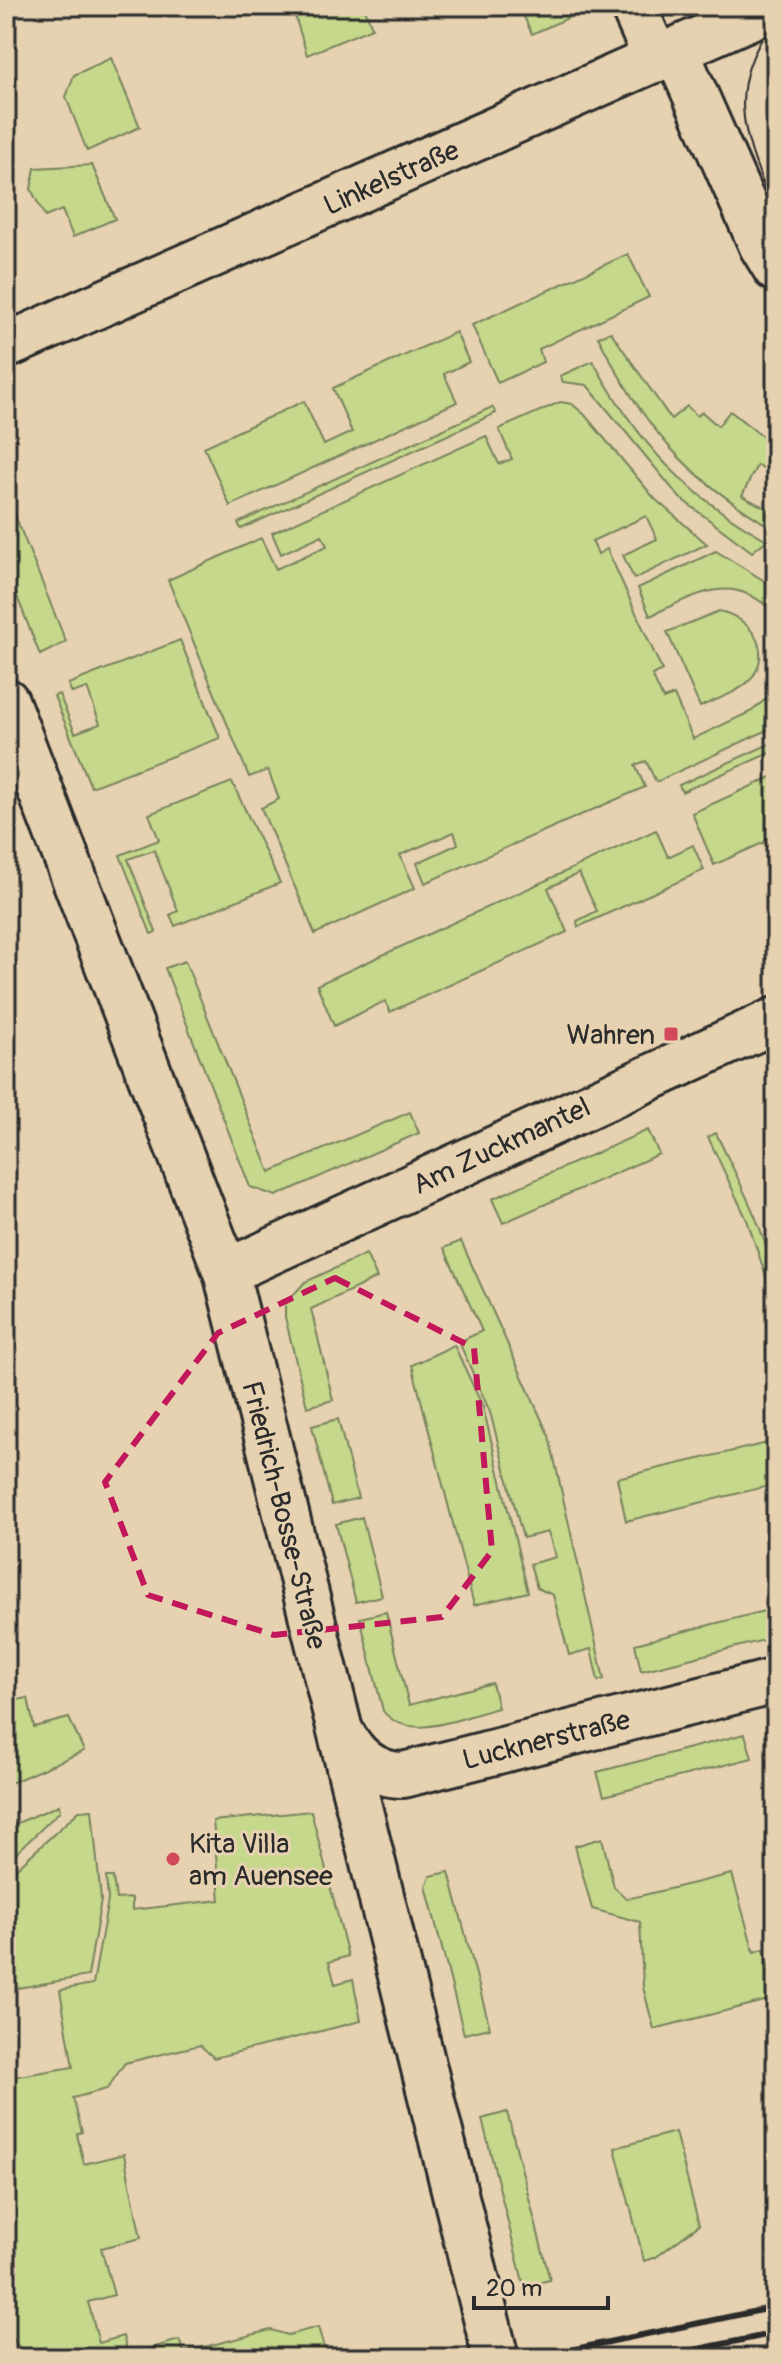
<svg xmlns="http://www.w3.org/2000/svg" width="782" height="2364" font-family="Pangolin,sans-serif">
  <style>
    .green { fill: #c5d88c; stroke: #78825c; stroke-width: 2 }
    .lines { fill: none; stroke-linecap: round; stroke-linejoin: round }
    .minor-casing { stroke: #2b2b2b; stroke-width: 50 }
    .major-casing { stroke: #2b2b2b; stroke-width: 50 }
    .minor { stroke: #e6d2b0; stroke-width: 44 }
    .major { stroke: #e6d2b0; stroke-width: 44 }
    .tram { stroke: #2b2b2b; stroke-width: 2 }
    .rail { stroke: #2b2b2b; stroke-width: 6 }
    .marked { fill: none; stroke: #c2185b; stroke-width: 6; stroke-dasharray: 16 10; stroke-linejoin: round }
    .poi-dot { fill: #d1495b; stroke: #e6d2b0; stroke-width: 3 }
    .labels { text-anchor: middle; stroke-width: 6; stroke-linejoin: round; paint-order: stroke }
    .street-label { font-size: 28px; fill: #2b2b2b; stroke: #e6d2b0 }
    .poi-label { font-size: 28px; fill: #2b2b2b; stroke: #e6d2b0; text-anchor: end }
  </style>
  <rect width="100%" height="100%" fill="#e6d2b0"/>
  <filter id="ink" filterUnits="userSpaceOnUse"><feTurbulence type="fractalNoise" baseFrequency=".0125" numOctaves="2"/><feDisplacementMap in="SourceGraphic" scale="16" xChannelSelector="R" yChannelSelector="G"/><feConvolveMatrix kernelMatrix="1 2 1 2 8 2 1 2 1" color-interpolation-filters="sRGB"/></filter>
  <g filter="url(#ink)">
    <path class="green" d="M292,6H364L372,28L307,55Z
      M519,6H595L532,34Z
      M111,58L140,127L87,151L66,97L74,75Z
      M92,165L115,219L73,237L62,210L45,217L31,189L35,168Z
      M628,254L649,297L539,349L543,362L498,383L472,325Z
      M456,332L469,362L444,374L457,402L230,506L204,447L304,401L324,445L352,432L333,388Z
      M611,332L671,419L687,406L697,416L702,412L718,426L730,411L776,447V474L757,465L742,496L768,509L772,528C682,474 646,429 598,337Z
      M593,361C638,443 684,494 767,540L752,552L680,498L587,385L563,382L560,376Z
      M560,402L572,404L584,414L655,499L707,544L634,579L623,555L657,539L646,516L592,541L598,554L607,549L662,670L652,675L663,699L674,695L693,739L752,711L776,690V726L656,782L646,761L635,765L645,787L425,883L417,863L458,844L454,832L400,855L415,888L315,934L261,808L279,799L268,770L249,777L168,580L261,538L276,569L327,546L322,535L281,554L272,533L486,436L499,464L512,459L499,429Z
      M492,407L496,413L241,529L238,523Z
      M6,493L66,642L40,655L6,568Z
      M716,551L776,588V615C734,570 697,594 650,616L638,588Z
      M719,611C750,617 775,651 750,680C738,693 716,699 700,707L667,632Z
      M180,640L220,738L91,787L54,696L59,694L75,733L100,724L87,688L72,693L68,684Z
      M776,741V750L682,792L679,785Z
      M776,775V837L714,865L692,813Z
      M232,782L280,883L175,926L170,915L178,911L154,850L128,859L156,932L151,934L120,855L159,840L149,814Z
      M656,830L668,857L693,845L704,870L578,927L577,921L597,911L579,873L548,888L567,932L390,1012L385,1001L334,1026L317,985Z
      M185,961L270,1172L410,1112L419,1133L276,1196L250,1187L165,968Z
      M648,1130L659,1154L503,1223L492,1199Z
      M716,1133C741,1187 776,1245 776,1306L747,1220L708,1137Z
      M461,1241L549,1436L604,1679L598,1681L591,1649L569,1655L553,1595L537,1588L530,1564L556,1557L548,1532L523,1538L490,1412L459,1342L482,1331L444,1248Z
      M366,1254L377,1278L311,1309L333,1400L307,1407L285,1317V1304L305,1282Z
      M454,1345L483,1407L528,1592L474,1605L412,1365Z
      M338,1419L358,1498L332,1505L312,1426Z
      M776,1441V1484L626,1521L617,1478Z
      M362,1517L382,1596L356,1602L336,1524Z
      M776,1608V1637L641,1671L635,1644Z
      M386,1612L409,1705L492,1683L498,1708C464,1716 409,1744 383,1711L360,1618Z
      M28,1698L34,1727L69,1718L84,1751L6,1785V1702Z
      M745,1734L752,1758L604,1796L597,1772Z
      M59,1805L60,1811L6,1863V1828Z
      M92,1810L101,1900L88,1976L6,1990V1878L79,1811Z
      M311,1811L348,1956L329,1962L335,1984L353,1979L361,2021L214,2058L200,2045L125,2063L107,2089L73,2098L82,2132L77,2134L84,2164L124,2154L141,2238L101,2248L114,2295L88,2302L99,2343L123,2336L128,2355L179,2340L184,2352L271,2330L288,2335L318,2327L327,2358H27L6,2329V2078L73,2067L60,1990L93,1984L108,1900L106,1877H113L116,1899L132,1898V1910L220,1900L213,1821Z
      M602,1838L614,1887L627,1899L732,1874L754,1952L764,1949L776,1998L654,2029L643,1987L640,1922L592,1909L575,1846Z
      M449,1872L490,2028L464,2034L426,1886L430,1876Z
      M507,2112L550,2280L524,2286L482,2119Z
      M675,2132L699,2225L656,2257L644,2261L615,2148Z"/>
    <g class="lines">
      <g class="minor-casing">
        <path id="minor" d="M633,6L657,60
          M676,51L762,246L776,269
          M6,701L226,1272L494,2350
          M226,1272L776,1020
          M340,1730C353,1756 373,1775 403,1775L776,1681"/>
      </g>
      <g class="major-casing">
        <path id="major" d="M6,346L775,6"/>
      </g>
      <use href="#minor" class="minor"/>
      <use href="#major" class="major"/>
      <path class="tram" d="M776,18C720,92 746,139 776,216
        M776,57C766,91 762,126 776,159"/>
      <path class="rail" d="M532,2358L776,2307
        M655,2358L776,2333"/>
    </g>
  </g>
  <path class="marked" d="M335,1278L474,1348L492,1551L442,1617L274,1635L148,1595L105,1482L218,1333Z"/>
  <g class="poi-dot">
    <rect x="663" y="1026" width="16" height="16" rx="4"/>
    <circle cx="173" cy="1859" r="8"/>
  </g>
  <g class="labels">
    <g class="street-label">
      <text transform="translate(391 177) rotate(-24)" y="10">Linkelstraße</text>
      <text transform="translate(501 1145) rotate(-25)" y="10">Am Zuckmantel</text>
      <text transform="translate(285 1515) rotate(76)" y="10">Friedrich-Bosse-Straße</text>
      <text transform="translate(546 1739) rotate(-14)" y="10">Lucknerstraße</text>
    </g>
    <g class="poi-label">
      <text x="655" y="1044">Wahren</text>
      <text x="189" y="1853" text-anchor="start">Kita Villa<tspan x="189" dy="32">am Auensee</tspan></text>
    </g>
  </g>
  <rect width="782" height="2364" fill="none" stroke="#e6d2b0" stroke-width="32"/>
  <rect x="16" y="16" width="750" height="2332" fill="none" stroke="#2b2b2b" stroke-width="3" filter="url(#ink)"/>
  <path d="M474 2296v12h134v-12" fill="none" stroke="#2b2b2b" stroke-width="4"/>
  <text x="486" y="2296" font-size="24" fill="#2b2b2b" stroke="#e6d2b0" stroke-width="6" paint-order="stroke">20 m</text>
</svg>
